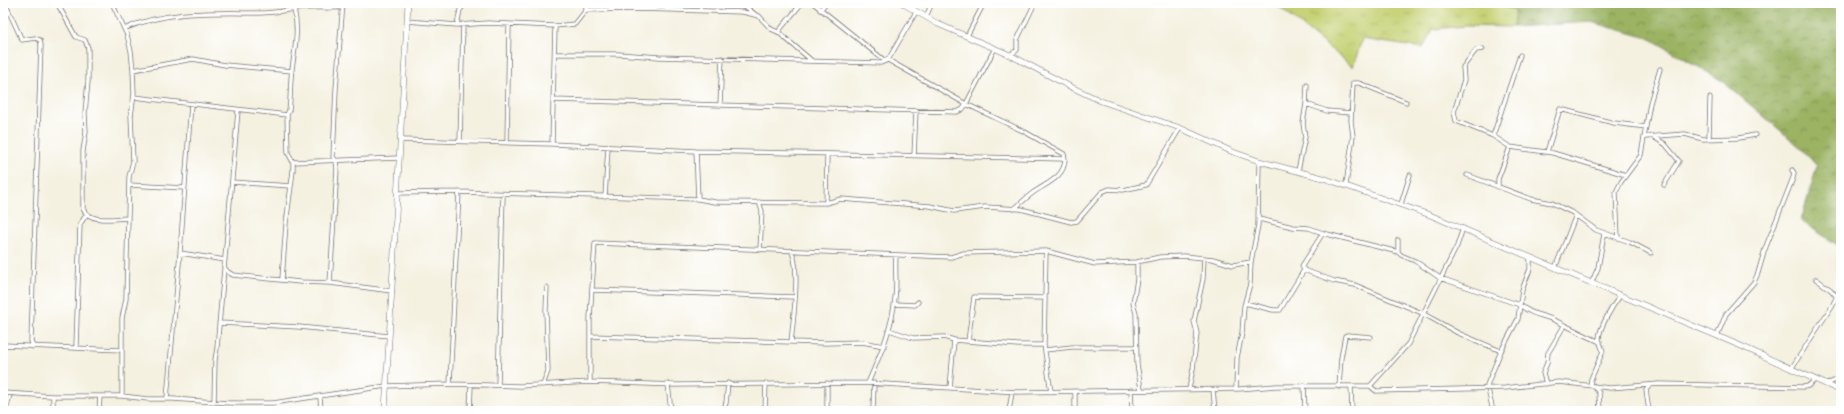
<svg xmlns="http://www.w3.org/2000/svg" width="1844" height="414" font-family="'Architects Daughter',sans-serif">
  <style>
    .grass { fill: url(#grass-tufts); stroke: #787e4e }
    .forest { fill: url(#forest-crowns); stroke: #636f48 }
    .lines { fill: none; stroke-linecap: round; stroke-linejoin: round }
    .street-casing { stroke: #72706b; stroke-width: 5 }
    .secondary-casing { stroke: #72706b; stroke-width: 6 }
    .street { stroke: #fff; stroke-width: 3.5 }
    .secondary { stroke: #fff; stroke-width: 5 }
  </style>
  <defs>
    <pattern id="grass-tufts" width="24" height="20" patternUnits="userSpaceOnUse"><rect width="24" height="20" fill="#c4d172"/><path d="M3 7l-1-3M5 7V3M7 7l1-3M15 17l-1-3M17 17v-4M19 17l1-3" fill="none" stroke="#a9b463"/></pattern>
    <pattern id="forest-crowns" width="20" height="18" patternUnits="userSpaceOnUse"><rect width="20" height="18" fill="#9bb364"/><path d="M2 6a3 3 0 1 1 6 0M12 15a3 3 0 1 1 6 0" fill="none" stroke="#7f9253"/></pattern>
  </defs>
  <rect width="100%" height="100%" fill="#fff"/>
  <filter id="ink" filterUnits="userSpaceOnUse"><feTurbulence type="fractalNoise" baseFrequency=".025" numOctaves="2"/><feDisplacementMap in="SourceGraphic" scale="8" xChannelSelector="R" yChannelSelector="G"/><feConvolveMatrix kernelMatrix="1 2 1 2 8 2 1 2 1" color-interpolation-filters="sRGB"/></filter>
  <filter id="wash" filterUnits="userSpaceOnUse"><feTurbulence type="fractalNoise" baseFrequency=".012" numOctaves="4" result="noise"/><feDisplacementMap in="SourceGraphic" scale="16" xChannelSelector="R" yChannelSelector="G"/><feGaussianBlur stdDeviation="0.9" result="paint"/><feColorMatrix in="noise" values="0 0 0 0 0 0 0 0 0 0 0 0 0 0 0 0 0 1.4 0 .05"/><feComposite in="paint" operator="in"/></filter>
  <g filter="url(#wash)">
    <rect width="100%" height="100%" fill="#f5f1e1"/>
    <path class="grass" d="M1274,3H1495L1515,11L1513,27L1465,26L1433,29L1423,48L1362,39L1353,67Z"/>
    <path class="forest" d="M1495,3H1841V247L1801,221L1817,166L1800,147L1721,80L1651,39L1592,22L1513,27L1515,11Z"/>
  </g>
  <g filter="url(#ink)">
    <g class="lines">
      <g class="street-casing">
        <path id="street" d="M5,3L22,40L35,38L40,40L41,45L31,341L33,347
          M57,3L76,37L85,40L88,48V81L85,113L86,132L83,151V209C91,224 115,218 128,218
          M112,3L127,35L131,51L133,70L134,94L131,116L133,161L129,177L126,299L122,318V396
          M545,3V4
          M586,3V10
          M741,3L756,15
          M813,3L884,60H888L966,104L1025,132L1064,154L1065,159
          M820,10L826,3
          M926,17L932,3
          M407,21L457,25L488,23L555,26L575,24L586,10L639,9L743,12L759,16L771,29L778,32L802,3
          M457,25L460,10L466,3
          M124,29C166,10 215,13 260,13C275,13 291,9 306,8C318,7 330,9 343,7
          M778,32L811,60
          M967,36L984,3
          M1483,49L1476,50L1463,67L1464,80L1454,112L1456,121L1493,136L1510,147L1553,153L1626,175
          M556,54H618L659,57L881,63L888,60L916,12
          M1010,55L1017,50V40L1035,3
          M133,70L193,59L225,65L292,71
          M134,97L287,115
          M554,100L957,112L963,109L966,104L995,48
          M1306,104L1327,111L1351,113
          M720,105L722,58
          M1493,136L1520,55
          M1652,136L1665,144L1679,161L1664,185
          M1645,137L1685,134L1703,139L1739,138L1755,135
          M1709,138L1710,98
          M401,140L552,144L696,151L1065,159C1065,177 1047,183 1034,192C1027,197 1021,203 1014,209
          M460,142L463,24
          M507,143L509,25
          M552,144L555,26
          M696,151L698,199
          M1547,152L1560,109L1614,123L1646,127
          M914,156L916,110
          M293,162L399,158
          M1298,171L1305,137L1303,123L1306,104L1307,85
          M1467,175L1531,199L1552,203L1573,213L1596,230L1630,242L1651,253
          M232,182L291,186
          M129,185L185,188
          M1346,185L1353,136L1351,121L1353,83H1359L1406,102
          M1498,187V179L1510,147
          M398,193L459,192L698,199L715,202L826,203L841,199L930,206L954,211L985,207L1021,209L1071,222L1077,221L1102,192L1109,189L1123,190L1146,185L1180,128
          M605,197L608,147
          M759,202L762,211L760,250
          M826,203L827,155
          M1401,204L1410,175
          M1259,219L1293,227L1309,228L1323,233L1302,266L1304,270L1334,281L1355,285L1422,313L1458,333L1501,351
          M1323,233L1398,252
          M1618,238L1616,192L1621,182L1641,155L1650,103L1660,69
          M1398,240V252L1401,255L1415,261L1440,278L1520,305C1534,316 1540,314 1554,320C1569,327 1584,335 1600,342
          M791,251C801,265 793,322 791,342
          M1046,251L1044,345L1051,392
          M180,253L225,260
          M1137,262V279L1133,303L1136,313L1137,364L1141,389
          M224,267L228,272L233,275L300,282L330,283L392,291
          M1555,268L1576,215
          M282,279L286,224L293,171V162L288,153L287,115L289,110C291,96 290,82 292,69C295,49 299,29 294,9
          M1816,279L1831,290L1836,296
          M330,283L337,169L336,161L333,157L336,89L343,3
          M1591,284L1598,268L1604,234
          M593,290L795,297
          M1245,303L1273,310H1280L1304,270
          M895,304L915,305L918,302
          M219,323L299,327L389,336
          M889,330L913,338L944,337L954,340
          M591,336L826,343L862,342L884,346
          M1717,336L1726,314L1754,282L1758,273L1765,249L1793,178L1794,173L1792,170
          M968,341L974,297L1045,298
          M3,345L121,350
          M76,347L80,224L87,214
          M1045,350L1072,347H1136
          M1791,369L1832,306L1841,288
          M590,382V318L595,243L951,257L964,253L1046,251L1095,264L1137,262L1160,257L1184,256L1213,259L1233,265L1251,262
          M827,383V411
          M868,383C880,355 892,329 895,298C897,284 895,270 896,255
          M450,384L459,192
          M668,384L671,411
          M1546,384L1543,373L1547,363L1548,353L1564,326
          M1827,384L1836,380L1841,375
          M498,385L503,194
          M543,385L548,371L546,310L547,287
          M1304,385L1305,411
          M1370,386L1376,391L1505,388L1559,382L1610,388L1659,384L1804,387L1808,386L1815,380
          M1590,386L1591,379L1603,351C1602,347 1599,343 1599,339C1599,328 1613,305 1620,296
          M1594,386L1599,393L1600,411
          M1339,387L1341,358L1345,336L1347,335L1371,337
          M1351,387L1352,411
          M950,388L954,340L1018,345H1044
          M1189,389L1193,369L1197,333L1194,321L1203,279L1204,258
          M1236,389L1237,358L1242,333L1244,306L1250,284L1251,262L1258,225L1259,161
          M1131,390L1132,411
          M1213,390L1215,411
          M1075,391V411
          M3,393L53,396H122L148,399H173L229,403H273L386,386L450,384L520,386L590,382L677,385L868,383L1018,392L1239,389L1276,386H1370L1408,344L1457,246L1463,228
          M320,397L321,411
          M167,398L180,253L191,104
          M214,402L215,360L217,348L238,111
          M6,411L10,394
          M53,411V396
          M99,411L100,396
          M470,411L471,385
          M723,411L726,403L728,383
          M765,411L766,383
          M873,411L874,383
          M1009,411L1012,392
          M1493,411L1487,385L1501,351L1518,319L1522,290L1530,269V257
          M1649,411L1646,390L1650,385"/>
      </g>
      <g class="secondary-casing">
        <path id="secondary" d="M902,3L938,24L1010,55L1069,86L1101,101L1180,128L1233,152L1259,161L1323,178L1430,215L1741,346L1841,391
          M385,411L408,3"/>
      </g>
      <use href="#street" class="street"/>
      <use href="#secondary" class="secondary"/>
    </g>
  </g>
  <rect width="1844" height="414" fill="none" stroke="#fff" stroke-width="16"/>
</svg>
